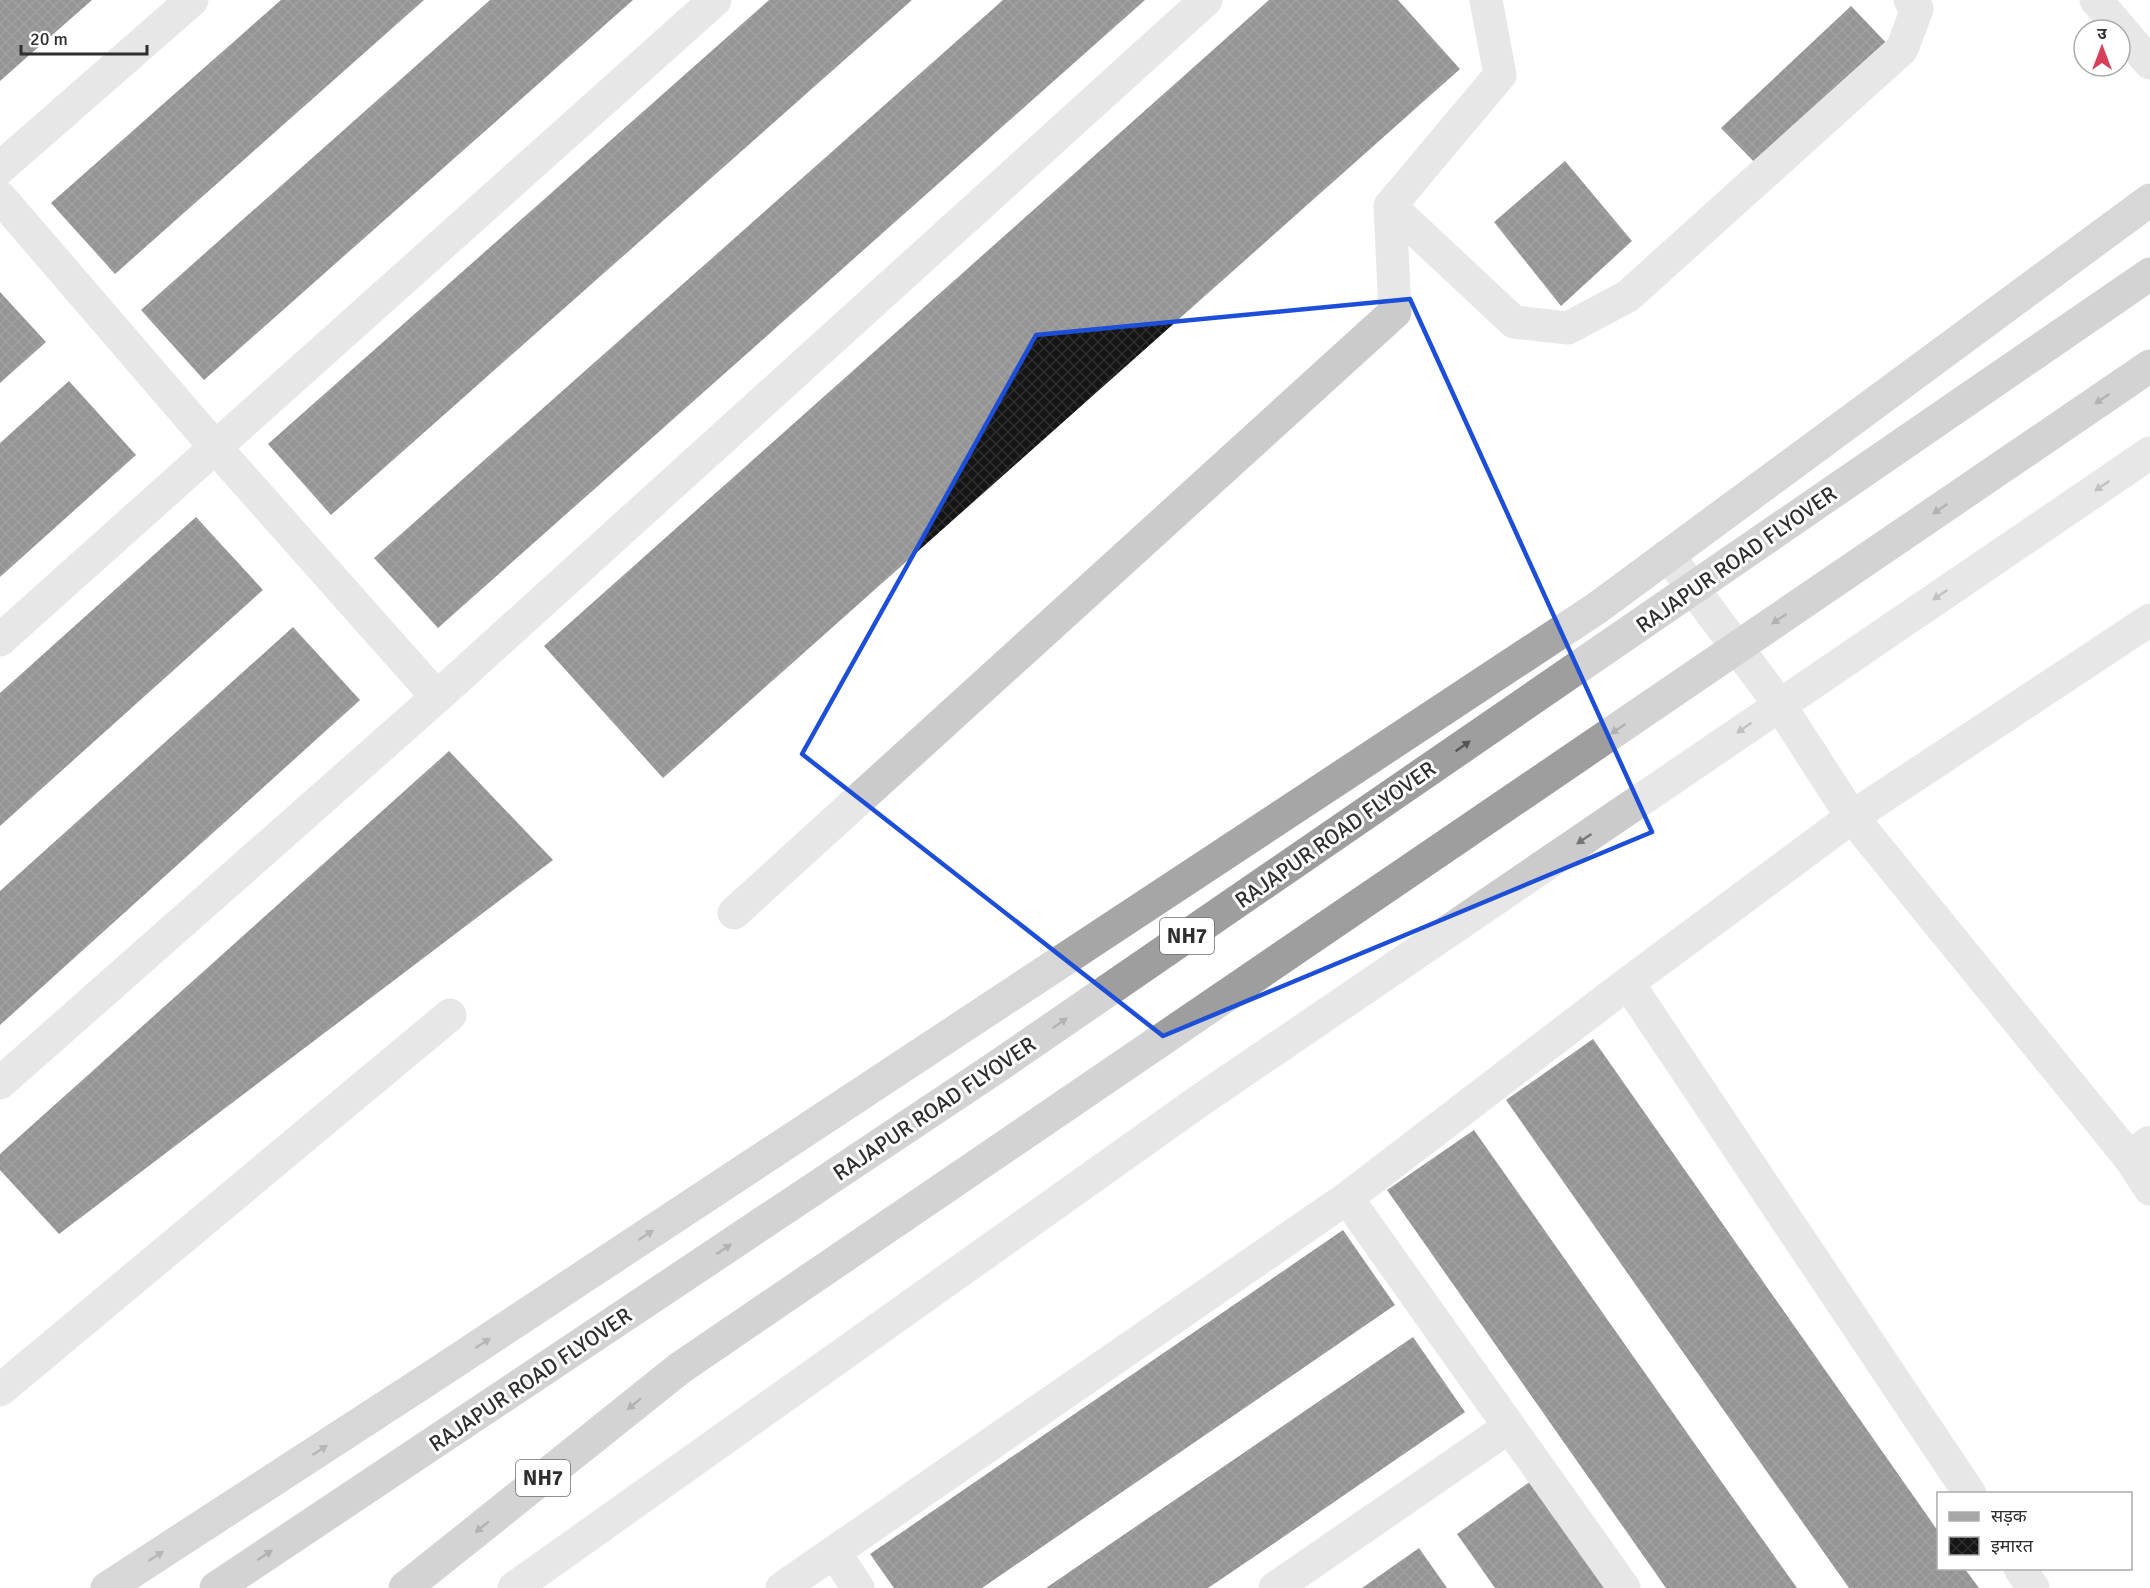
<svg xmlns="http://www.w3.org/2000/svg" width="2150" height="1588" font-family="Signika,'Noto Sans Devanagari',sans-serif">
  <style>
    .building { fill: url(#building-cross-hatch) }
    .lines { fill: none; stroke-linecap: round; stroke-linejoin: round }
    .minor { stroke: #cbcbcb; stroke-width: 33 }
    .tertiary { stroke: #cbcbcb; stroke-width: 33 }
    .primary { stroke: #a6a6a6; stroke-width: 33 }
    .trunk { stroke: #9e9e9e; stroke-width: 33 }
    .trunk-bridge { stroke: #9e9e9e; stroke-width: 33 }
    .oneway { fill: #555 }
    .oneway2 { fill: #757575 }
    .oneway3 { fill: #5e5e5e }
    .marked { fill: none; stroke: #1d4ed8; stroke-width: 4.5; stroke-linejoin: round }
    .labels { text-anchor: middle; stroke-width: 6; stroke-linejoin: round; paint-order: stroke }
    .shield { fill: #fff; stroke: #6d6d6d; stroke-width: 1.5 }
    .shield-label { font-size: 21px; font-weight: bold; fill: #2e2e2e }
    .street-label { font-size: 22px; fill: #2e2e2e; stroke: #fff }
  </style>
  <defs>
    <pattern id="building-cross-hatch" width="8" height="8" patternUnits="userSpaceOnUse" patternTransform="scale(1.5)"><rect width="8" height="8" fill="#151515"/><path d="M0 0l8 8M0 8l8-8" fill="none" stroke="#2f2f2f"/></pattern>
  </defs>
  <rect width="100%" height="100%" fill="#fff"/>
  <path class="building" d="M0,0H92L0,81Z
    M281,0H424L115,274L51,203Z
    M490,0H633L204,380L141,310Z
    M769,0H912L331,515L268,444Z
    M1003,0H1145L438,628L374,558Z
    M1269,0H1398L1460,69L663,778L544,646Z
    M1851,6L1894,51L1765,173L1721,128Z
    M1565,161L1632,241L1561,306L1494,222Z
    M0,292L46,342L0,383Z
    M69,381L136,455L0,577V443Z
    M196,517L263,590L0,826V693Z
    M293,627L360,700L0,1025V891Z
    M449,751L553,860L59,1234L0,1170V1154Z
    M1593,1039L1938,1531V1569H1965L1979,1588H1849L1760,1462L1506,1100Z
    M1474,1130L1728,1491L1797,1588H1666L1387,1190Z
    M1343,1230L1395,1305L982,1588H894L870,1554Z
    M1413,1337L1465,1412L1276,1542L1208,1588H1046Z
    M1531,1481L1607,1588H1495L1457,1534Z
    M1419,1548L1447,1588H1362Z"/>
  <g class="lines">
    <path class="minor" d="M2096,0L2150,63
      M0,168L192,0
      M0,197L216,448L437,697L0,1083
      M1390,206L1514,322L1568,328L1628,296L1902,49L1917,9L1910,0
      M0,640L715,0
      M437,697L1206,0
      M734,913L1395,312L1390,206L1500,75L1486,0
      M1628,983L1970,1494
      M2129,1157L2150,1142
      M1347,1198L1624,1588
      M0,1390L450,1015
      M834,1552L858,1588
      M2020,1568L2033,1588
      M782,1588L1347,1198L1628,983L1852,817L2150,620
      M1275,1588L1509,1427"/>
    <path class="tertiary" d="M1668,555L1779,704L1852,817L2129,1157L2150,1189
      M514,1588L1202,1099L2150,453"/>
    <path class="primary" d="M107,1588L427,1380L1597,608L2150,200"/>
    <path class="trunk" d="M405,1588L680,1368"/>
    <path class="trunk-bridge" d="M680,1368L2150,366
      M216,1588L995,1068L2150,274"/>
  </g>
  <defs><path id="oneway-solid" d="M-6-.8H1V-3.2L6.5 0L1 3.2V.8H-6Z" transform="scale(1.5)"/></defs>
  <g class="oneway">
    <use href="#oneway-solid" transform="translate(2102 399) rotate(146)"/>
    <use href="#oneway-solid" transform="translate(1940 509) rotate(146)"/>
    <use href="#oneway-solid" transform="translate(1779 619) rotate(146)"/>
    <use href="#oneway-solid" transform="translate(1618 729) rotate(146)"/>
    <use href="#oneway-solid" transform="translate(1463 746) rotate(-35)"/>
    <use href="#oneway-solid" transform="translate(1060 1023) rotate(-35)"/>
    <use href="#oneway-solid" transform="translate(724 1249) rotate(-34)"/>
    <use href="#oneway-solid" transform="translate(634 1404) rotate(141)"/>
    <use href="#oneway-solid" transform="translate(482 1527) rotate(141)"/>
    <use href="#oneway-solid" transform="translate(265 1555) rotate(-34)"/>
  </g>
  <g class="oneway2">
    <use href="#oneway-solid" transform="translate(2102 486) rotate(146)"/>
    <use href="#oneway-solid" transform="translate(1940 595) rotate(146)"/>
    <use href="#oneway-solid" transform="translate(1744 728) rotate(145)"/>
    <use href="#oneway-solid" transform="translate(1584 839) rotate(146)"/>
  </g>
  <g class="oneway3">
    <use href="#oneway-solid" transform="translate(646 1235) rotate(-33)"/>
    <use href="#oneway-solid" transform="translate(483 1343) rotate(-33)"/>
    <use href="#oneway-solid" transform="translate(320 1450) rotate(-33)"/>
    <use href="#oneway-solid" transform="translate(156 1556) rotate(-33)"/>
  </g>
  <path d="M0 0H2150V1588H0ZM1410,299L1652,832L1163,1036L802,754L1036,335Z" fill="#fff" fill-opacity=".55" fill-rule="evenodd"/>
  <path class="marked" d="M1410,299L1652,832L1163,1036L802,754L1036,335Z"/>
  <g class="labels">
    <g class="shield">
      <rect x="1160" y="918" width="54" height="36" rx="4.5"/>
      <rect x="516" y="1460" width="54" height="36" rx="4.5"/>
    </g>
    <g class="shield-label">
      <text x="1187" y="943">NH7</text>
      <text x="543" y="1485">NH7</text>
    </g>
    <g class="street-label">
      <text transform="translate(1736 559) rotate(-35)" y="8">RAJAPUR ROAD FLYOVER</text>
      <text transform="translate(1335 834) rotate(-35)" y="8">RAJAPUR ROAD FLYOVER</text>
      <text transform="translate(934 1108) rotate(-34)" y="8">RAJAPUR ROAD FLYOVER</text>
      <text transform="translate(530 1379) rotate(-34)" y="8">RAJAPUR ROAD FLYOVER</text>
    </g>
  </g>
  <rect x="1937" y="1492" width="195" height="78" fill="#ffffff" stroke="#ababab" stroke-width="1.5"/>
  <rect x="1949" y="1512" width="30" height="9" fill="#a6a6a6" stroke="#ababab" stroke-width="1.5"/>
  <text x="1991" y="1522" font-size="18" fill="#2e2e2e">सड़क</text>
  <rect x="1949" y="1537" width="30" height="18" fill="url(#building-cross-hatch)" stroke="#ababab" stroke-width="1.5"/>
  <text x="1991" y="1552" font-size="18" fill="#2e2e2e">इमारत</text>
  <g transform="translate(2102 48)"><circle r="28" fill="#ffffff" stroke="#ababab" stroke-width="1.5"/>
  <path d="M0-4.5L10 22L0 15L-10 22Z" fill="#d73e57"/>
  <text y="-9" font-size="16" font-weight="bold" text-anchor="middle" fill="#2e2e2e">उ</text>
  </g>
  <path d="M21 45v9h126v-9" fill="none" stroke="#2e2e2e" stroke-width="3"/>
  <text x="30" y="45" font-size="18" fill="#2e2e2e" stroke="#ffffff" stroke-width="4.5" paint-order="stroke">20 m</text>
</svg>
